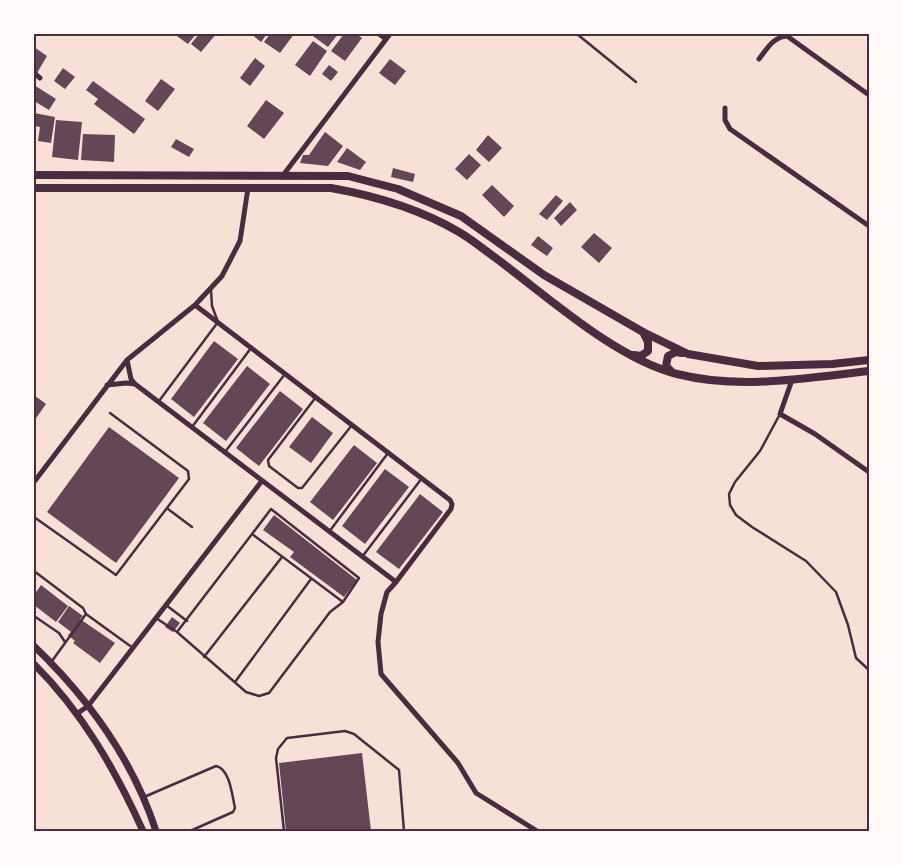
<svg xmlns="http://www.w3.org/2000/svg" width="903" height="865" font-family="Spectral,serif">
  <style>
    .building { fill: #644757 }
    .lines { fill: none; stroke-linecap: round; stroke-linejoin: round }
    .service { stroke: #4a2c40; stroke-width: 2.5 }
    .minor { stroke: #4a2c40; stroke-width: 5 }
    .secondary { stroke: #4a2c40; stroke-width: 7 }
    .primary { stroke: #4a2c40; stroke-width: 8 }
    .neatline { fill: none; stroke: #4a2c40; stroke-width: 2 }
  </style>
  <rect width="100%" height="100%" fill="#f7e1d7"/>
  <path class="building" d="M174,34H196L188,44Z
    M199,34H216L201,52L191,44Z
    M251,34H267L261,42Z
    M270,34H294L280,53L264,42Z
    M310,34H338L328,47Z
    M344,34H356L362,38L345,61L331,51Z
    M313,41L327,51L310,76L295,65Z
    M34,47L47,56L37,73L34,71Z
    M255,58L265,66L250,86L240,78Z
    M390,59L406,71L395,85L379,73Z
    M329,65L338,72L331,81L322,74Z
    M63,68L75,77L65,89L54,81Z
    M161,79L175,89L158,111L145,101Z
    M93,81L145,119L134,134L94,104L98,99L86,90Z
    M34,85L56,99L49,110L34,101Z
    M266,100L284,113L264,139L247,126Z
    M34,113L55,117L51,143L38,141L40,127L34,126Z
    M56,120L82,122L78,160L52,157Z
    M325,132L343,146L328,166L300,163L303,155H309Z
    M83,134L115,135L114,162L81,160Z
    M488,135L502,148L489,162L476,150Z
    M176,139L194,149L189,157L171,147Z
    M347,148L366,162L360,170L337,162Z
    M469,154L481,165L467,180L455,169Z
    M393,168L415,174L413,182L391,177Z
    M492,185L514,206L504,217L482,195Z
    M556,195L563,201L547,220L539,214Z
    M570,202L577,210L561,226L554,218Z
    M594,233L612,248L599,263L581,247Z
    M538,236L553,248L547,256L531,245Z
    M214,341L238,359L194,417L171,399Z
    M247,366L270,384L226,441L203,423Z
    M280,391L303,409L259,466L236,448Z
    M34,395L46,404L34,421Z
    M312,417L333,433L311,463L289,447Z
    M109,427L179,478L116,563L47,512Z
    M354,445L377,463L333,520L310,502Z
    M385,469L409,487L365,544L342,526Z
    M420,494L443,512L399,569L376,552Z
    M274,515L357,580L344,597L290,557L294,552L263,530Z
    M41,585L68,606L56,622L34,605V595Z
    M69,606L83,616L80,619L115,643L100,663L73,643L75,641L68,635L71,632L58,622Z
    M172,617L180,623L173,632L165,627Z
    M362,753L371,831H286L279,763Z"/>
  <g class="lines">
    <path class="service" d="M577,34L636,82
      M316,397L268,460L269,466L298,488H302L352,425
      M159,401L218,322L212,306L211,290
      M780,414L760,451L735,482L729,494L730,505L736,515L752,527L806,561L836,592L848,625L856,658L869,670
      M192,427L251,348
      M225,452L285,374
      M168,509L192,527
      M34,517L116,575L189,479L188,471L110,413
      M329,532L388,453
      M252,534L271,509L359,578L343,602L330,612L269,693L259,696L246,692L177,632L252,534L343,602
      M362,557L422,478
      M34,571L83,608L86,614L52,661
      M166,605L187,621
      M86,614L133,648
      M34,616L59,633L65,642
      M156,618L177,632
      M204,657L282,557
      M235,682L311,579
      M144,797L216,766C230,769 232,795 235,808L233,812L190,831
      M284,831L276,758L278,749L287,738L345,731L354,734L399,770L404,831"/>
    <path class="minor" d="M379,34L386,39
      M759,59C767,49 773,37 787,36L869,95
      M34,73L40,78
      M725,108V120L730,129L869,226
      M284,174L390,34
      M127,360L131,379L135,384L396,582L451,509L452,504L450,500L195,305
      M792,380L780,414L815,434L869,472
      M107,385L126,383L135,384
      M34,482L127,360L195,305L222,276L240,241L248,188
      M396,582L387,592L381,614L378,642L381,674L458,763L476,793L537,831
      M78,713L88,706L261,482"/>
    <path class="secondary" d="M34,646C87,697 133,760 156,831
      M34,664C82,712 115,769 143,831"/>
    <path class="primary" d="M34,175L348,176L398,189L461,216L544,275L643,332L688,354L758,366L832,364L869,360
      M34,188H331C376,196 420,209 459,232C471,239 482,248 493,256C546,295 614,358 677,374C740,390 806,378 869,371
      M634,355L641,356L648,351V342L643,332
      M671,371L666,366L668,356L676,352L682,353"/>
  </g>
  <rect width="903" height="865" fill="none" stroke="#fffaf5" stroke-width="70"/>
  <rect x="35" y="35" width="833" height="795" class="neatline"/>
</svg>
